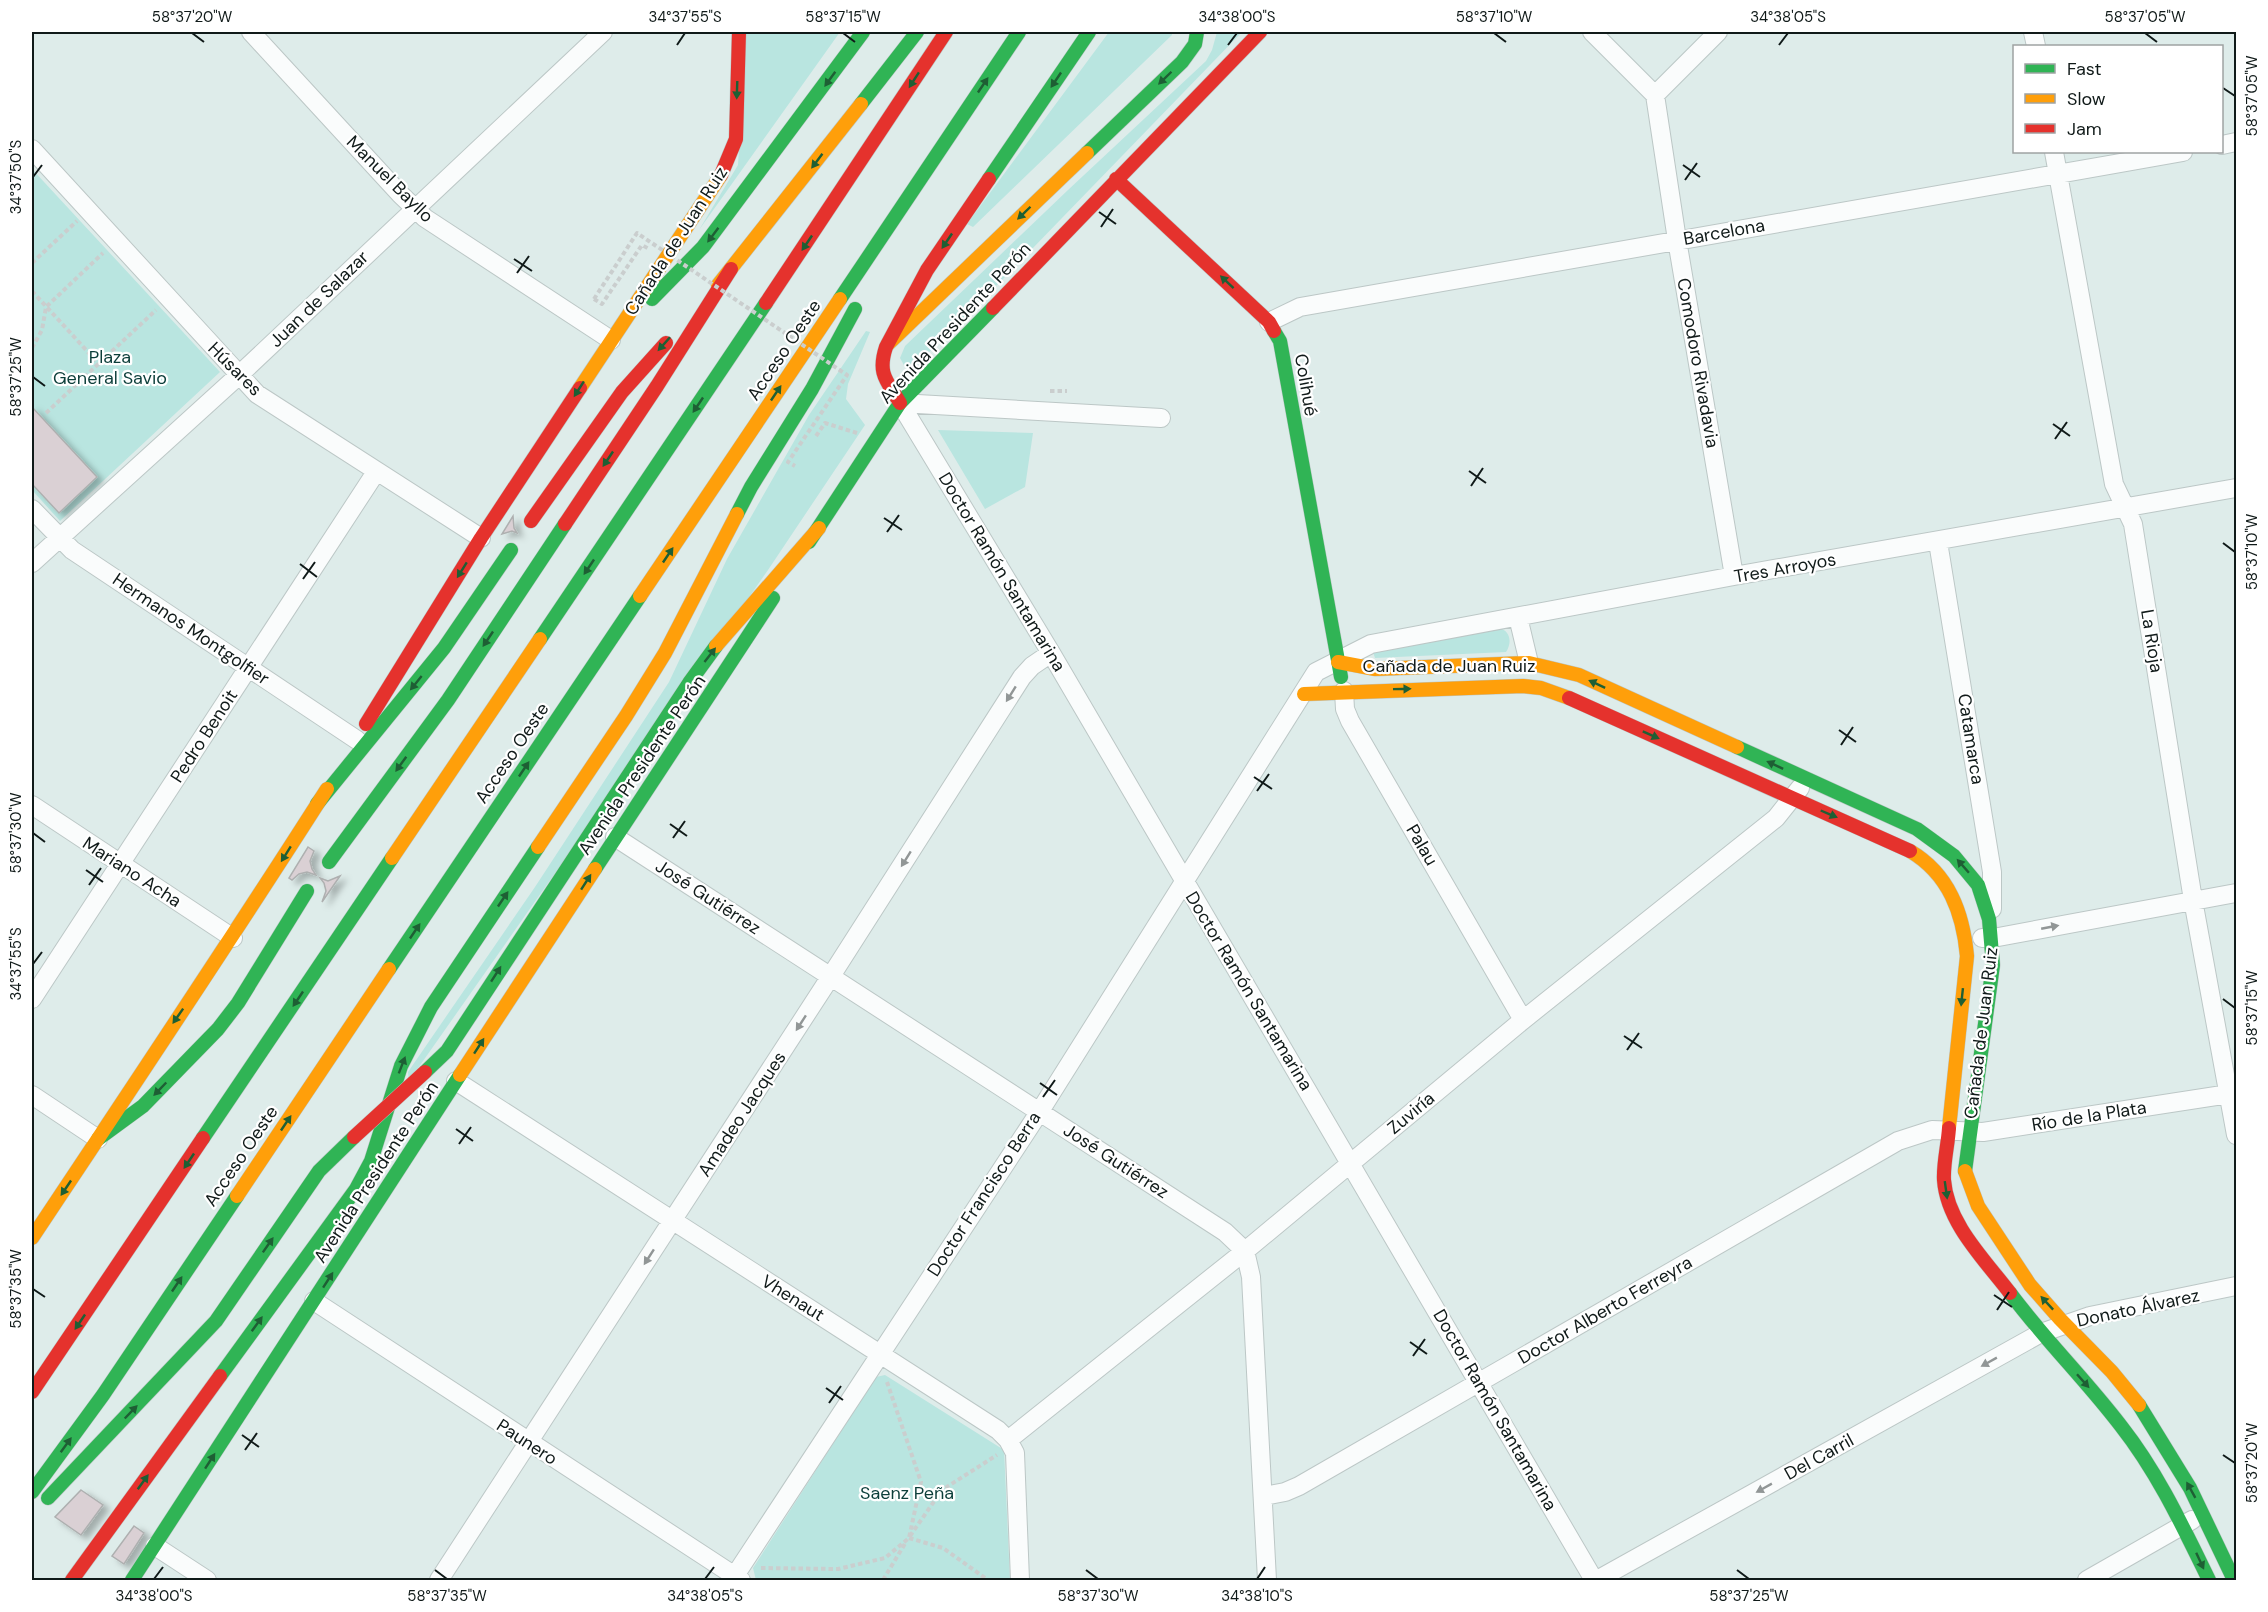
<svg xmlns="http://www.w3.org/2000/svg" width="2268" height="1612" font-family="'DM Sans',sans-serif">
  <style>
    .green { fill: #b9e5e0 }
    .building { fill: #dad0d4; stroke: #aeb0b0; stroke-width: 1.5; filter: url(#shadow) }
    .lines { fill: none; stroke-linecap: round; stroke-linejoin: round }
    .street-casing { stroke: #bcc7c6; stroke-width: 20 }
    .fast-casing { stroke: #bcc7c6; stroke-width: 15 }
    .slow-casing { stroke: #bcc7c6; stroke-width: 15 }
    .jam-casing { stroke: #bcc7c6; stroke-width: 15 }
    .path { stroke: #cacece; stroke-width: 4; stroke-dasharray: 4.5 3; stroke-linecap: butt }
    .street { stroke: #fafcfc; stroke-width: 18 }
    .fast { stroke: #30b455; stroke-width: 14 }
    .slow { stroke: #ff9f0a; stroke-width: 14 }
    .jam { stroke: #e5322d; stroke-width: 14 }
    .jam-bridge-casing { stroke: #bcc7c6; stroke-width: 15; stroke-linecap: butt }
    .path-bridge { stroke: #cacece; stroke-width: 4; stroke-dasharray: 4.5 3; stroke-linecap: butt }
    .jam-bridge { stroke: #e5322d; stroke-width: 14 }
    .oneway { fill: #1e5f34 }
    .oneway2 { fill: #919696 }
    .ticks { fill: none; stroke: #101a19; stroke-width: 2 }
    .labels { text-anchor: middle; stroke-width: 4.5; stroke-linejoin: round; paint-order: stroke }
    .street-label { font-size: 18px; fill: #101a19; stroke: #fff }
    .park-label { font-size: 18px; fill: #0c3e3a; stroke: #fff }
    .neatline { fill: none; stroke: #101a19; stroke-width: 2 }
    .ticks-label { font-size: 15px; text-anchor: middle; fill: #101a19 }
  </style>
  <defs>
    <filter id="shadow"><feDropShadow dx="6" dy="4" stdDeviation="3" flood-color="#0004"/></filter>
  </defs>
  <rect width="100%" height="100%" fill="#deecea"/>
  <path class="green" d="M746,32H840L699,230L738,165Z
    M1109,32H1172V35L973,227L967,224Z
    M1217,32H1242L1002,280L911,370L905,367L900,358L905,346L1068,190L1206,61L1212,50Z
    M32,169L220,372L60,521L32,490Z
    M866,331L870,332L848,384L846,399L865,425L768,570L409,1081L408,1072L535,887L669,682L727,559L809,415Z
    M938,430L1033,433L1025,487L985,509Z
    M1499,628C1511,631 1512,643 1506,652L1375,658L1373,652Z
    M885,1375L1004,1450L1010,1580H756L753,1568L876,1377Z"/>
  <path class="building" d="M32,407L97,477L59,513L32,484Z
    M513,516L514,528L517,533L512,531L502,534Z
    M308,847L314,851L310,861L312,869L316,875L307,872L299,874L292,880L289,878Z
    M340,876L322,902L326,891L324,883L320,878L328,881Z
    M81,1490L103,1505L81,1535L55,1517Z
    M134,1526L144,1533L124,1564L112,1556Z"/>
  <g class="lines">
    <g class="street-casing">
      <path id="street" d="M251,32L400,194L425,218L611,340
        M1592,32L1655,95L1677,240L1734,576
        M2033,32L2036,46
        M1655,95L1718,32
        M2222,145L2236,142
        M32,149L257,394L481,538
        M2054,152L2114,484L2133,524L2193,900L2236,1135
        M1269,322L1300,307L2183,152
        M900,403L1051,653L1594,1580
        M900,403L1161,418
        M32,509L72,550L357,740
        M1938,542L1992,872V909
        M32,563L238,376L603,32
        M1518,617L1529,663
        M1344,691L1345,709L1350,721L1523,1020
        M32,805L233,938
        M615,837L1225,1232L1245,1251L1251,1277L1267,1580
        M1982,938H1993L2236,893
        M32,999L376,472
        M456,1081L998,1430L1008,1440L1015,1453L1020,1580
        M32,1095L98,1139
        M314,1301L741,1580
        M1008,1440L1245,1251L1523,1020L1776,818L1800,788
        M1264,1496L1285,1492L1299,1486L1898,1141L1932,1130L1983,1132L2229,1094
        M155,1546L207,1580
        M439,1580L831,976L1022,677L1032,666L1051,653
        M732,1580L1040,1111L1316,672L1371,644L1734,576L2236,488
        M1597,1580L2041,1333L2090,1316L2236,1286
        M2087,1580L2192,1520"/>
    </g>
    <g class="fast-casing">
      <path id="fast" d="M861,104L917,32
        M1087,153L1182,62L1195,44L1197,32
        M989,179L1089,32
        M652,299L703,247L863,32
        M840,299L1019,32
        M1274,331L1280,341L1341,677
        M737,514L751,487L812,389L855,309
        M809,542L900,403L993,308
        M540,639L766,303
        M1737,747L1917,829L1954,856L1978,885L1989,919L1993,965L1965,1171
        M317,804L444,648L511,550
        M329,862L448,700L565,524
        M595,869L773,598
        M389,969L640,596
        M425,1072L447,1051L689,683L716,646
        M203,1138L392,858
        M98,1139L143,1106L218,1029L238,1003L307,891
        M2010,1293C2045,1340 2086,1380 2121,1426C2158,1473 2183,1527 2209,1580
        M220,1376L356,1189L371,1161L401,1066L431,1007L538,847
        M2139,1405L2190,1488L2234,1580
        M32,1492L103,1395L237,1196
        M48,1498L216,1321L319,1171L354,1137
        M132,1580L460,1075"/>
    </g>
    <g class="slow-casing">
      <path id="slow" d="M718,285L861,104
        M888,344L1087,153
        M580,388L721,175
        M640,596L840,299
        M716,646L819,528
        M1338,662L1375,669L1529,663L1579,675L1737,747
        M1304,694L1523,686L1541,688L1569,698
        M538,847L626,716L665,653L737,514
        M1910,851C1949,874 1963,913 1967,956L1949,1128
        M392,858L540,639
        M460,1075L595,869
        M1965,1171L1978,1206L2030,1285L2060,1319L2112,1372L2139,1405
        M237,1196L389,969
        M32,1238C131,1089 231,940 327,789"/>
    </g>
    <g class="jam-casing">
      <path id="jam" d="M721,175L736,139L739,32
        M1116,179L1269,322L1274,331
        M766,303L946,32
        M993,308L1260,32
        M900,403C887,381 877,374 886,347L927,270L989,179
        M531,521L622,392L666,343
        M565,524L657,386L731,269
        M1569,698L1910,851
        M366,724L481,538L580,388
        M1949,1128C1948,1145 1943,1164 1944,1180C1947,1223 1985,1260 2010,1293
        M32,1392L203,1138
        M72,1580L220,1376"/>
    </g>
    <path class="path" d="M32,263L77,221
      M32,291L99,364
      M594,299L602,304L642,245L649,249
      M32,348L42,330L46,307L103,253
      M1050,391H1067
      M46,413L156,310
      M816,436L825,423L857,433
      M910,1536L942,1490L997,1455
      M909,1538L943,1548L988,1580
      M761,1568L838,1569L885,1558L909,1538L921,1482L887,1382
      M883,1580L906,1542"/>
    <use href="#street" class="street"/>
    <use href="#fast" class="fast"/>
    <use href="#slow" class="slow"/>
    <use href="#jam" class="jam"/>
    <g class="jam-bridge-casing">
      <path id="jam-bridge" d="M354,1137L425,1072"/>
    </g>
    <path class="path-bridge" d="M594,299L637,233L847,375L788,462L795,466"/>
    <use href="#jam-bridge" class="jam-bridge"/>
  </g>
  <defs><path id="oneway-solid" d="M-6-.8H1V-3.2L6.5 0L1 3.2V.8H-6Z" transform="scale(1.5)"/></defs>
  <g class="oneway">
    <use href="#oneway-solid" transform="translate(1165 78) rotate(136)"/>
    <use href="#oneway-solid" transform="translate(830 79) rotate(126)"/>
    <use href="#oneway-solid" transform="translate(914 80) rotate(123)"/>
    <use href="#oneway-solid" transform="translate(1056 80) rotate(124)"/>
    <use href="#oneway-solid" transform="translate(983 85) rotate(-56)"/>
    <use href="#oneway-solid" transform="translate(737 90) rotate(92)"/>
    <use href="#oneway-solid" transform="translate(817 161) rotate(127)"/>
    <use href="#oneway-solid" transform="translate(1024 213) rotate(136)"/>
    <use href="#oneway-solid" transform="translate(713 235) rotate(127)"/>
    <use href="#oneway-solid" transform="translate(947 241) rotate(124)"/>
    <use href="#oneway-solid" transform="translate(807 243) rotate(124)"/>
    <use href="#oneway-solid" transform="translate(1227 282) rotate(-137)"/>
    <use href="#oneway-solid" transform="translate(664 344) rotate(132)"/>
    <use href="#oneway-solid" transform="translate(579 389) rotate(123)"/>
    <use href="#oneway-solid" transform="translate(776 393) rotate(-56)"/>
    <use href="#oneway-solid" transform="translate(698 405) rotate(124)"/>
    <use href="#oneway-solid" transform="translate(608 459) rotate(124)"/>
    <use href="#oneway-solid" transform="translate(668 555) rotate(-56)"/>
    <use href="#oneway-solid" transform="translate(589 567) rotate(124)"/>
    <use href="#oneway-solid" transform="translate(462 570) rotate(122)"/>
    <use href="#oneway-solid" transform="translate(488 639) rotate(124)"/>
    <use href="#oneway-solid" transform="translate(710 655) rotate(-52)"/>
    <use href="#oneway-solid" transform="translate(416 683) rotate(129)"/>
    <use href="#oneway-solid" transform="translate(1597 684) rotate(-155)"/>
    <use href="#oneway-solid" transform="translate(1402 689) rotate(-1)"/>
    <use href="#oneway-solid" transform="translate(1651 735) rotate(24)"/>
    <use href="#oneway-solid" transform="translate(401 764) rotate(126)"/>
    <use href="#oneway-solid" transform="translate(1775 765) rotate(-155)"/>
    <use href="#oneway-solid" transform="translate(524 769) rotate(-56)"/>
    <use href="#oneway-solid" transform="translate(1829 814) rotate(23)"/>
    <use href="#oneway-solid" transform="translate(286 854) rotate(122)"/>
    <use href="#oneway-solid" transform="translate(1963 866) rotate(-131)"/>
    <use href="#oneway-solid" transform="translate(586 882) rotate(-57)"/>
    <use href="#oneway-solid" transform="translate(503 899) rotate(-56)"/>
    <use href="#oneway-solid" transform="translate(415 931) rotate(-56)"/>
    <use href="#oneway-solid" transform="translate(496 974) rotate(-57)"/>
    <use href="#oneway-solid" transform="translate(1962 997) rotate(96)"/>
    <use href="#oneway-solid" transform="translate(298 999) rotate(124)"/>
    <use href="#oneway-solid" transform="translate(178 1016) rotate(125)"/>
    <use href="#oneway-solid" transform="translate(479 1046) rotate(-57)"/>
    <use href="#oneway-solid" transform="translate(402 1065) rotate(-69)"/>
    <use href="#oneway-solid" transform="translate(160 1089) rotate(134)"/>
    <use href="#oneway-solid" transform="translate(286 1123) rotate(-56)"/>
    <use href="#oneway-solid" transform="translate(189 1161) rotate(124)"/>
    <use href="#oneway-solid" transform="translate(66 1188) rotate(124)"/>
    <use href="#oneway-solid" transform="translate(1946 1190) rotate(82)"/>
    <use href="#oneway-solid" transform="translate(268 1245) rotate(-55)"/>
    <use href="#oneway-solid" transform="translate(328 1280) rotate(-57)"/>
    <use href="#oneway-solid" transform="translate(177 1284) rotate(-56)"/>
    <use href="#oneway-solid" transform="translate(2047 1303) rotate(-133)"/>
    <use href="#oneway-solid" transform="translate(80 1322) rotate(124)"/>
    <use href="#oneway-solid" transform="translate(257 1324) rotate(-54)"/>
    <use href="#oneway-solid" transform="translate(2083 1381) rotate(48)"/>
    <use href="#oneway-solid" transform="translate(131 1412) rotate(-46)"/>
    <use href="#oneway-solid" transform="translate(66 1445) rotate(-54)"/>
    <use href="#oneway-solid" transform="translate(210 1461) rotate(-57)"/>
    <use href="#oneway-solid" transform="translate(143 1482) rotate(-54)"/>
    <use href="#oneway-solid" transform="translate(2191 1490) rotate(-119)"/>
    <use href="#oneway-solid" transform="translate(2200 1561) rotate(65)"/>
  </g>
  <g class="oneway2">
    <use href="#oneway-solid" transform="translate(1011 694) rotate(122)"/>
    <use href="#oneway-solid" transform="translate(906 859) rotate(122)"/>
    <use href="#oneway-solid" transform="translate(2050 927) rotate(-11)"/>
    <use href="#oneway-solid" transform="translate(801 1023) rotate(123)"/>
    <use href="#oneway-solid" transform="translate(649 1257) rotate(123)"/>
    <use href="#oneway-solid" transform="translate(1989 1362) rotate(151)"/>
    <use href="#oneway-solid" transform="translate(1764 1488) rotate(151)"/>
  </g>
  <path class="ticks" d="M192,33L204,42M843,33L855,42M1494,33L1506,42M2145,33L2157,42M677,45L685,33M1228,45L1237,33M1779,45L1788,33M2223,88L2235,96M1683,165L1700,177M33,177L42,165M1685,180L1697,163M1099,212L1116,224M1101,227L1113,209M514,259L532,271M517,273L529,256M33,377L45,386M2053,424L2070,436M2055,439L2067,422M1469,471L1486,483M1471,486L1483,468M884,518L902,530M887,532L899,515M2223,543L2235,552M300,564L317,577M303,579L315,562M1839,730L1856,742M1841,745L1853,727M1254,777L1272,789M1257,791L1269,774M670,824L687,836M33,833L45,842M673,838L685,821M86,870L103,882M89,885L101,868M33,964L42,952M2223,999L2235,1008M1624,1036L1642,1048M1627,1050L1639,1033M1040,1083L1057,1095M1043,1097L1055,1080M456,1129L473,1141M459,1144L471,1127M33,1289L45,1297M1994,1295L2012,1307M1997,1310L2009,1292M1410,1342L1427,1354M1413,1356L1425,1339M826,1388L843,1400M829,1403L841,1386M242,1435L259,1447M245,1450L257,1433M2223,1455L2235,1463M435,1570L447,1579M1086,1570L1098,1579M1737,1570L1749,1579M154,1579L163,1567M705,1579L714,1567M1257,1579L1265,1567"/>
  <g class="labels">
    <g class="street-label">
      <text transform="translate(390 179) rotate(45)" y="6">Manuel Bayllo</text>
      <text transform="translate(1724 232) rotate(-10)" y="6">Barcelona</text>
      <text transform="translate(676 241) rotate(-57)" y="6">Cañada de Juan Ruiz</text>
      <text transform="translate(319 299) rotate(-44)" y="6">Juan de Salazar</text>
      <text transform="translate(955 323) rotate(-47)" y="6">Avenida Presidente Perón</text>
      <text transform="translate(784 350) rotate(-56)" y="6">Acceso Oeste</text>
      <text transform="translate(1698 363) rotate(80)" y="6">Comodoro Rivadavia</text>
      <text transform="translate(235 369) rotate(45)" y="6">Húsares</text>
      <text transform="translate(1306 385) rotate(80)" y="6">Colihué</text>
      <text transform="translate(1785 568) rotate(-10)" y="6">Tres Arroyos</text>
      <text transform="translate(1002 572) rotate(59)" y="6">Doctor Ramón Santamarina</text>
      <text transform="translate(191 629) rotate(34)" y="6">Hermanos Montgolfier</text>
      <text transform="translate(2152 641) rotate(81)" y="6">La Rioja</text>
      <text x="1449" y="672">Cañada de Juan Ruiz</text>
      <text transform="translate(204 736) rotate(-57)" y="6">Pedro Benoit</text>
      <text transform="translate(1971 739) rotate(81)" y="6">Catamarca</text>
      <text transform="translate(512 753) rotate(-56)" y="6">Acceso Oeste</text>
      <text transform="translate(642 765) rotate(-56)" y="6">Avenida Presidente Perón</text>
      <text transform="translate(1422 845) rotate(60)" y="6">Palau</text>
      <text transform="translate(132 872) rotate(33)" y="6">Mariano Acha</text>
      <text transform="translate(708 897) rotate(33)" y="6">José Gutiérrez</text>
      <text transform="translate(1249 991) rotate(59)" y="6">Doctor Ramón Santamarina</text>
      <text transform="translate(1981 1033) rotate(-83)" y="6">Cañada de Juan Ruiz</text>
      <text transform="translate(1411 1113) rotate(-40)" y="6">Zuviría</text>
      <text transform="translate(742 1114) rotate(-57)" y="6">Amadeo Jacques</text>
      <text transform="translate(2089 1116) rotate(-9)" y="6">Río de la Plata</text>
      <text transform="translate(241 1156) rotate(-56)" y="6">Acceso Oeste</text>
      <text transform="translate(1116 1161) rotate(33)" y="6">José Gutiérrez</text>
      <text transform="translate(376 1172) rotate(-57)" y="6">Avenida Presidente Perón</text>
      <text transform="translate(984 1194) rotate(-57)" y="6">Doctor Francisco Berra</text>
      <text transform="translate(793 1298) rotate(32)" y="6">Vhenaut</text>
      <text transform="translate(2138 1308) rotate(-12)" y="6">Donato Álvarez</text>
      <text transform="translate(1605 1310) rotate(-30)" y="6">Doctor Alberto Ferreyra</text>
      <text transform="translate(1495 1410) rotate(60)" y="6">Doctor Ramón Santamarina</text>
      <text transform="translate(527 1442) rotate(33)" y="6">Paunero</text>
      <text transform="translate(1819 1457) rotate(-29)" y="6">Del Carril</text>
    </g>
    <g class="park-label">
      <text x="110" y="363">Plaza<tspan x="110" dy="21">General Savio</tspan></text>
      <text x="907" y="1499">Saenz Peña</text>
    </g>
  </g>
  <rect width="2268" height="1612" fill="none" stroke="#ffffff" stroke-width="66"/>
  <rect x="2013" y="45" width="210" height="108" fill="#ffffff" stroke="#9fa3a3" stroke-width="1.5"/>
  <rect x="2025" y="64" width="30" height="9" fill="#30b455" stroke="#9fa3a3" stroke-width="1.5"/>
  <text x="2067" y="75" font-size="18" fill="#101a19">Fast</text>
  <rect x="2025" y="94" width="30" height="9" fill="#ff9f0a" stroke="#9fa3a3" stroke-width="1.5"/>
  <text x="2067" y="105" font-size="18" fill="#101a19">Slow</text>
  <rect x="2025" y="124" width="30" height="9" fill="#e5322d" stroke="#9fa3a3" stroke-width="1.5"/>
  <text x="2067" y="135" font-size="18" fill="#101a19">Jam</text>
  <rect x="33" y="33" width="2202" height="1546" class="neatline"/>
  <g class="ticks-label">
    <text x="192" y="22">58°37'20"W</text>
    <text x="685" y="22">34°37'55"S</text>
    <text x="843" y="22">58°37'15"W</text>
    <text x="1237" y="22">34°38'00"S</text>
    <text x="1494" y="22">58°37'10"W</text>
    <text x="1788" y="22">34°38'05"S</text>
    <text x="2145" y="22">58°37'05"W</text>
    <text transform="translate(2252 96) rotate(-90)" y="5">58°37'05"W</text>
    <text transform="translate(16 177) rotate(-90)" y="5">34°37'50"S</text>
    <text transform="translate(16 377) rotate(-90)" y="5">58°37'25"W</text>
    <text transform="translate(2252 552) rotate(-90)" y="5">58°37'10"W</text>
    <text transform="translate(16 833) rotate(-90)" y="5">58°37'30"W</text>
    <text transform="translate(16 964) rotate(-90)" y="5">34°37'55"S</text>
    <text transform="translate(2252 1008) rotate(-90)" y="5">58°37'15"W</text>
    <text transform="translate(16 1289) rotate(-90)" y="5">58°37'35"W</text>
    <text transform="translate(2252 1463) rotate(-90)" y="5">58°37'20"W</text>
    <text x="154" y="1601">34°38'00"S</text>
    <text x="447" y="1601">58°37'35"W</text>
    <text x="705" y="1601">34°38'05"S</text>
    <text x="1098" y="1601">58°37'30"W</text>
    <text x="1257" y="1601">34°38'10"S</text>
    <text x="1749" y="1601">58°37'25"W</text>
  </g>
</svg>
